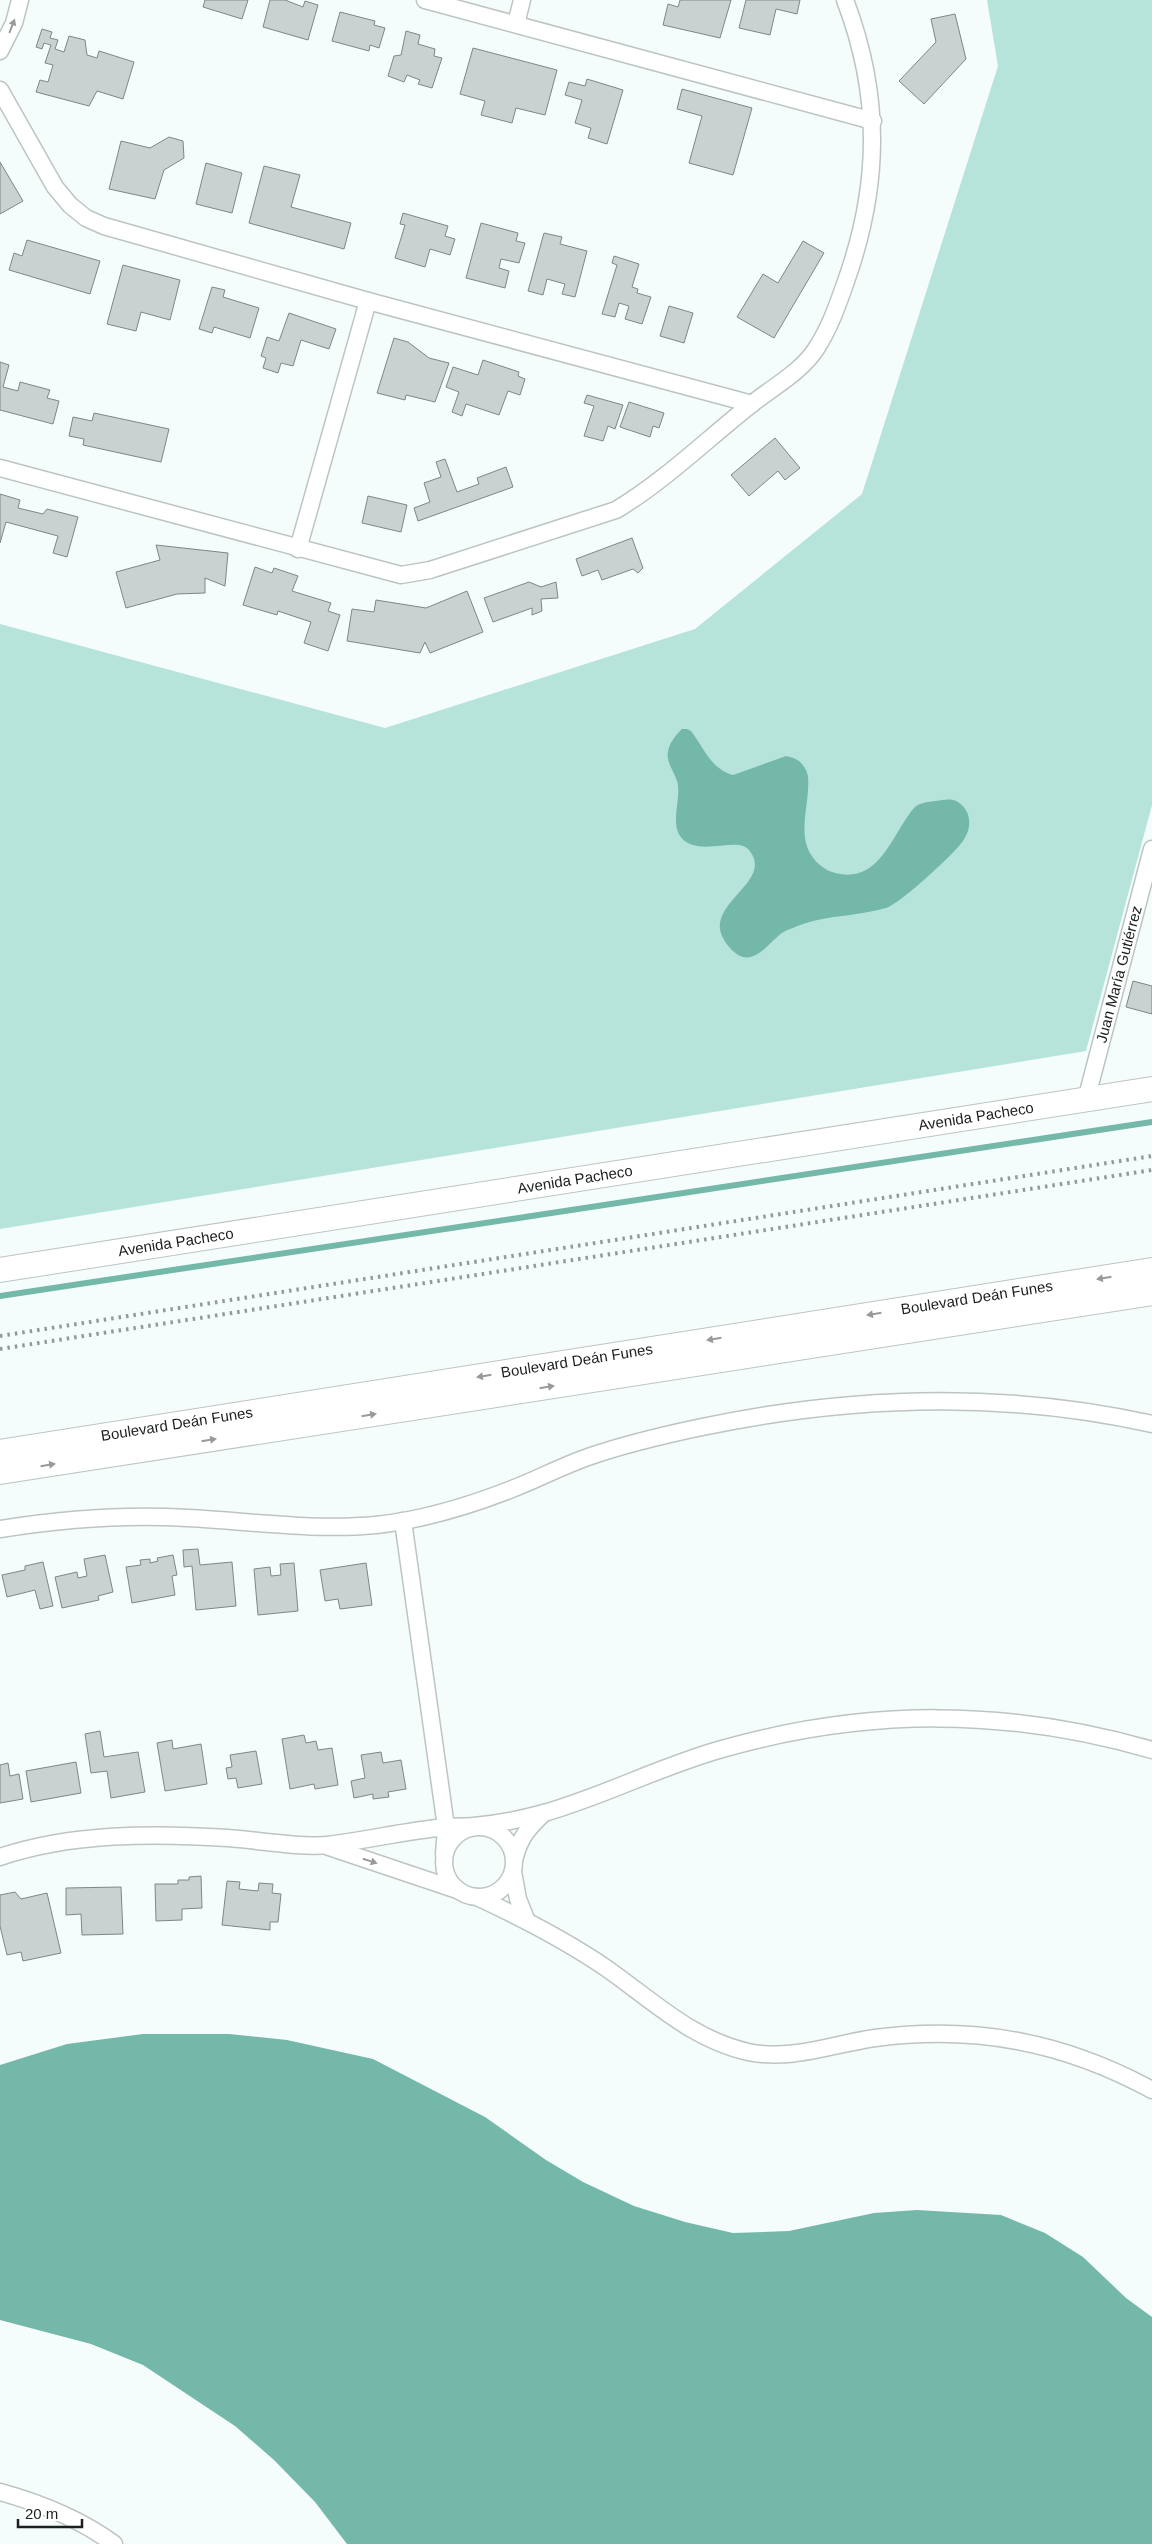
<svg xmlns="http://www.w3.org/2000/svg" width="1152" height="2544" font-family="Helvetica,sans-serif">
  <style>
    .green { fill: #b7e4da }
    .water { fill: #74b8aa }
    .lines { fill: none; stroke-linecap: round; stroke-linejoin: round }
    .stream { stroke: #74b8aa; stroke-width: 6 }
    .building { fill: #c9d2d0; stroke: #7e8785 }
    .street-casing { stroke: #bdc5c3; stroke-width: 19 }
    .secondary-casing { stroke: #bdc5c3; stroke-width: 26 }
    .street { stroke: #fff; stroke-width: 16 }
    .secondary { stroke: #fff; stroke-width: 24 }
    .rail { stroke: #929997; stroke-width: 4; stroke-dasharray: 2.5 5; stroke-linecap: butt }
    .oneway { fill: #989a9a }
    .labels { text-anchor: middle; stroke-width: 4; stroke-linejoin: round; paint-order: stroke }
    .street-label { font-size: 15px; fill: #1b1f1e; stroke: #fff }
  </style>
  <rect width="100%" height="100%" fill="#f4fdfb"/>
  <path class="green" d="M987,0H1152V805L1086,1051L0,1229V624L385,728L695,629L862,494L998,66Z"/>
  <path class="water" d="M682,729H687L691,731C704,748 711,769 733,775L786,756C798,758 805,764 808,776C810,798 801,822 806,843C809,856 820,868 832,872C870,884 885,853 902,825C906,819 910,812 915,807C922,802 928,802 936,801C943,800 951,798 958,802C964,806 969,813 969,820C970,828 967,835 963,841C954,854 900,904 886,908C859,916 830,915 803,924C796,927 788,929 782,933C769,942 756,965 738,955C732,951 726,944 723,938C704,903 777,881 748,849C738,838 706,853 688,843C665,830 683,800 677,781C674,771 666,762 668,752C669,743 676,735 682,729Z
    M143,2034H229L287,2040L373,2059L485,2117L546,2160L583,2182L634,2206L685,2222L733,2233L789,2231L874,2213L917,2210L1001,2215L1045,2233L1083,2257L1126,2298L1152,2317V2544H347L315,2502L274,2460L235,2426L143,2365L91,2344L0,2320V2065L67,2044Z"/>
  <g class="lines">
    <path class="stream" d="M0,1296C384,1237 768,1182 1152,1122"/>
  </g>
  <path class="building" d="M205,0H248L242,19L203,7Z
    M270,0H285L303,7L305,1L318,5L308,40L263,27Z
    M680,0H731L720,38L663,25L668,4L678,7Z
    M746,0H800L797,14L776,9L770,35L739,28Z
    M340,12L375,21L374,25L385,28L379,48L370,45L369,51L332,41Z
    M955,14L966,59L924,104L899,81L936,42L931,19Z
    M42,29L52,32L50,38L58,40L55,49L64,52L69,36L85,40L87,55L97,58L99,51L134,62L123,99L97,91L89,106L36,92L40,80L48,82L53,65L45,63L51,45L44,43L42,49L36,47Z
    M406,31L420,35L418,44L435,49L434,56L442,58L432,88L418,84L420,80L407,75L404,82L388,76L394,56L401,55Z
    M473,48L557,70L545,115L516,108L512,123L481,115L485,101L460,94Z
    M587,79L623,90L607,144L588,138L591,128L575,123L582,100L565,95L569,82L585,86Z
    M682,89L752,108L733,175L689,163L702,116L677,109Z
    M169,137L183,141L184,158L164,170L155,199L109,189L121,141L150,148Z
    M0,162L23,201L0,214Z
    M206,163L242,173L232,213L196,204Z
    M264,166L300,175L291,207L351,223L344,249L249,223Z
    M403,213L448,226L445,236L455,239L450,255L430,249L425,267L395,258L405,225L400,224Z
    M481,223L518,233L516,241L525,243L519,263L501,259L499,268L509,271L505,288L466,278Z
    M544,233L562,237L560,244L587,251L575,297L562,294L565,284L547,279L543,295L528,291Z
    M27,240L100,261L90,294L9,270L14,253L22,256Z
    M803,241L824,253L774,338L737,317L763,274L778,283Z
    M614,256L639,264L632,287L638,289L637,293L651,297L642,324L625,319L629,306L619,303L615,317L602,314L617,265L612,263Z
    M123,265L180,280L170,320L141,312L136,331L107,324Z
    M212,287L225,290L223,297L259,308L250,338L214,327L212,333L199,329Z
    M669,306L693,313L684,343L660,336Z
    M289,313L336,329L329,349L301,340L293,366L281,363L278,373L263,368L266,358L261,356L267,337L279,341Z
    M394,338L408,342L429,358L449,363L435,402L406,395L405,400L377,393Z
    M483,360L519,372L518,376L525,379L520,395L508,391L499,415L466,404L462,416L452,412L459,392L446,387L453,367L478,375Z
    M0,362L9,365L3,387L18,391L20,382L50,390L47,398L59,401L53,424L0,410Z
    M587,395L623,405L615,429L608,426L603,441L584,436L594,406L584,403Z
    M629,402L664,413L659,428L653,426L650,437L620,427Z
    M94,413L169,429L161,462L83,445L84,439L69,436L73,417L92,421Z
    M775,438L800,468L785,480L778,471L749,496L731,475Z
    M445,459L457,492L479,484L477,478L506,467L513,487L418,521L414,508L430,502L424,483L441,477L436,462Z
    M0,494L20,500L18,508L43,514L47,509L78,517L67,557L53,553L58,536L6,522L0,543Z
    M368,496L407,505L401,532L362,523Z
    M632,538L643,568L638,573L633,569L602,580L598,570L582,576L576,559Z
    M156,545L228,553L225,586L205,578V593L177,594L126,608L116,572L160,560Z
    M255,567L272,573L274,568L298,576L292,591L331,603L328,611L340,615L328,651L304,643L311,622L278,611L277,615L243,605Z
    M529,582L541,587L556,582L558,598L541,599L542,611L532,615V608L493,622L484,598Z
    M467,591L483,632L430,653L425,642L420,653L347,641L352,609L374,612L376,600L426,608Z
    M1133,981L1152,986V1014L1126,1007Z
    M198,1549L200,1565L232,1562L236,1606L196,1610L192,1566L184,1567L183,1550Z
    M105,1555L113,1592L98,1596L99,1600L62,1608L55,1577L77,1572L78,1578L87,1576L84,1559Z
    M173,1555L177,1575L172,1576L175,1595L132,1603L126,1567L141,1565L140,1560L150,1559V1563L158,1561L157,1558Z
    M43,1562L53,1606L40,1609L35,1590L7,1597L2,1575L25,1570V1566Z
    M294,1563L298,1611L258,1615L254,1569L270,1567L271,1576L281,1575L280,1564Z
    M366,1563L372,1605L340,1609L338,1599L325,1601L320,1570Z
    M100,1731L104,1757L138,1752L145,1792L111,1798L107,1771L91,1773L85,1734Z
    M304,1735L306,1743L316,1741L318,1750L332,1748L338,1785L315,1789L314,1784L290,1789L282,1739Z
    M172,1740L173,1749L201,1744L207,1784L165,1791L157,1743Z
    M256,1751L262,1784L238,1788L236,1778L228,1779L226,1768L232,1767L230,1755Z
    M381,1752L383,1763L401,1760L406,1789L388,1792L389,1797L373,1799V1794L354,1798L351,1781L365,1778L361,1755Z
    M76,1762L81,1793L31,1802L26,1771Z
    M8,1763L10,1776L19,1774L23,1799L0,1803V1765Z
    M201,1876L202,1908L182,1909V1920L156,1921L155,1884H178V1880H189V1877Z
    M227,1881L240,1882L239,1889L258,1891L259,1883L273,1884L272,1893L281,1894L278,1922H270V1930L222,1925Z
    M121,1887L123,1934L82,1935L81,1914L66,1915V1888Z
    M15,1892L21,1899L47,1893L61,1953L23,1961L21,1952L7,1955L0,1926V1895Z"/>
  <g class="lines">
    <g class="street-casing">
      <g id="street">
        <path d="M425,0L873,121"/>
        <path d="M516,24L522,0"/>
        <path d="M0,51L14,23L20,0"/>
        <path d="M0,90L55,187L70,205L86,218L104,226L368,301L752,404"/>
        <path d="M0,468L401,575L430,570L616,510C666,480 707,439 753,403C773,387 801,372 816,349C829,329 837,307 845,284C880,187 882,97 845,0"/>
        <path d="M298,549L368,301"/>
        <path id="s1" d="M1086,1100L1152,849"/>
        <path d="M403,1521L446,1827L444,1854"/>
        <path d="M0,1529C63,1519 124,1514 188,1518C249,1521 314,1531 376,1525C422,1520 469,1506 512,1489C538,1479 562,1466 588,1457C625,1444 664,1435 702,1427C850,1396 1004,1391 1152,1424"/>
        <circle cx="479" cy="1862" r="35"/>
        <path d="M326,1846L457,1890"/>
        <path d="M0,1857C71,1833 154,1833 228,1838C257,1840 301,1848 328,1845C367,1840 406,1831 445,1827C455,1826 465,1827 474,1826C497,1824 522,1819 544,1813C604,1796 661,1766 722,1749C867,1708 1007,1708 1152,1750"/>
        <path d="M515,1857C520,1837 529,1827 544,1813"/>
        <path d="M513,1872L518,1899L526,1919"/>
        <path d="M477,1897C522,1918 565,1940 606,1968C652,2000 691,2039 748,2052C791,2061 833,2044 875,2038C975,2025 1064,2042 1152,2090"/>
        <path d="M0,2492C40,2503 80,2519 114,2544"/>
      </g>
    </g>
    <g class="secondary-casing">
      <g id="secondary">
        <path id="s2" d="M0,1270L1152,1089"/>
        <path id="s3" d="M0,1452L1152,1270"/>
        <path d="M0,1472L1152,1293"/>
      </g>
    </g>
    <use href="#street" class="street"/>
    <use href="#secondary" class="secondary"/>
    <path class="rail" d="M0,1336L1152,1156
      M0,1349L1152,1170"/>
  </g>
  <defs><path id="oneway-solid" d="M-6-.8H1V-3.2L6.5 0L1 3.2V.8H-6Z" transform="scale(1.25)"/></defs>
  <g class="oneway">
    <use href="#oneway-solid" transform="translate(12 26) rotate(-69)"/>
    <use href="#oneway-solid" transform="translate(1104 1278) rotate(171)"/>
    <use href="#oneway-solid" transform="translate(874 1314) rotate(171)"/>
    <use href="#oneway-solid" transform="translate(714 1339) rotate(171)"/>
    <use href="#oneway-solid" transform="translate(484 1376) rotate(171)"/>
    <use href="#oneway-solid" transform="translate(547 1387) rotate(-9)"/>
    <use href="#oneway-solid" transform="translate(369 1415) rotate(-9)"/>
    <use href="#oneway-solid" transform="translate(209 1440) rotate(-9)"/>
    <use href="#oneway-solid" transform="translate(48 1465) rotate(-9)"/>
    <use href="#oneway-solid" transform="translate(370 1861) rotate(18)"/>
  </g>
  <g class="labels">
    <g class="street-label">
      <text dy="5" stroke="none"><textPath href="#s1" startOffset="130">Juan María Gutiérrez</textPath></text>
      <text dy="5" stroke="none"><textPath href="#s2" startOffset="988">Avenida Pacheco</textPath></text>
      <text dy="5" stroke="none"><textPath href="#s2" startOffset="582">Avenida Pacheco</textPath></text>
      <text dy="5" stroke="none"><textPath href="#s2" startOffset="178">Avenida Pacheco</textPath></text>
      <text dy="5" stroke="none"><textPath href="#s3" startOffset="989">Boulevard Deán Funes</textPath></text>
      <text dy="5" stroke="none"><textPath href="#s3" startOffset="584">Boulevard Deán Funes</textPath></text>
      <text dy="5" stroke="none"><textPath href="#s3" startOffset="179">Boulevard Deán Funes</textPath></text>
    </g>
  </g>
  <path d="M18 2519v8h64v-8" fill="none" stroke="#1b1f1e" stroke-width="2.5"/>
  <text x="25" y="2519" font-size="15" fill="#1b1f1e" stroke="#ffffff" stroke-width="4" paint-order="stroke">20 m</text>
</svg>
